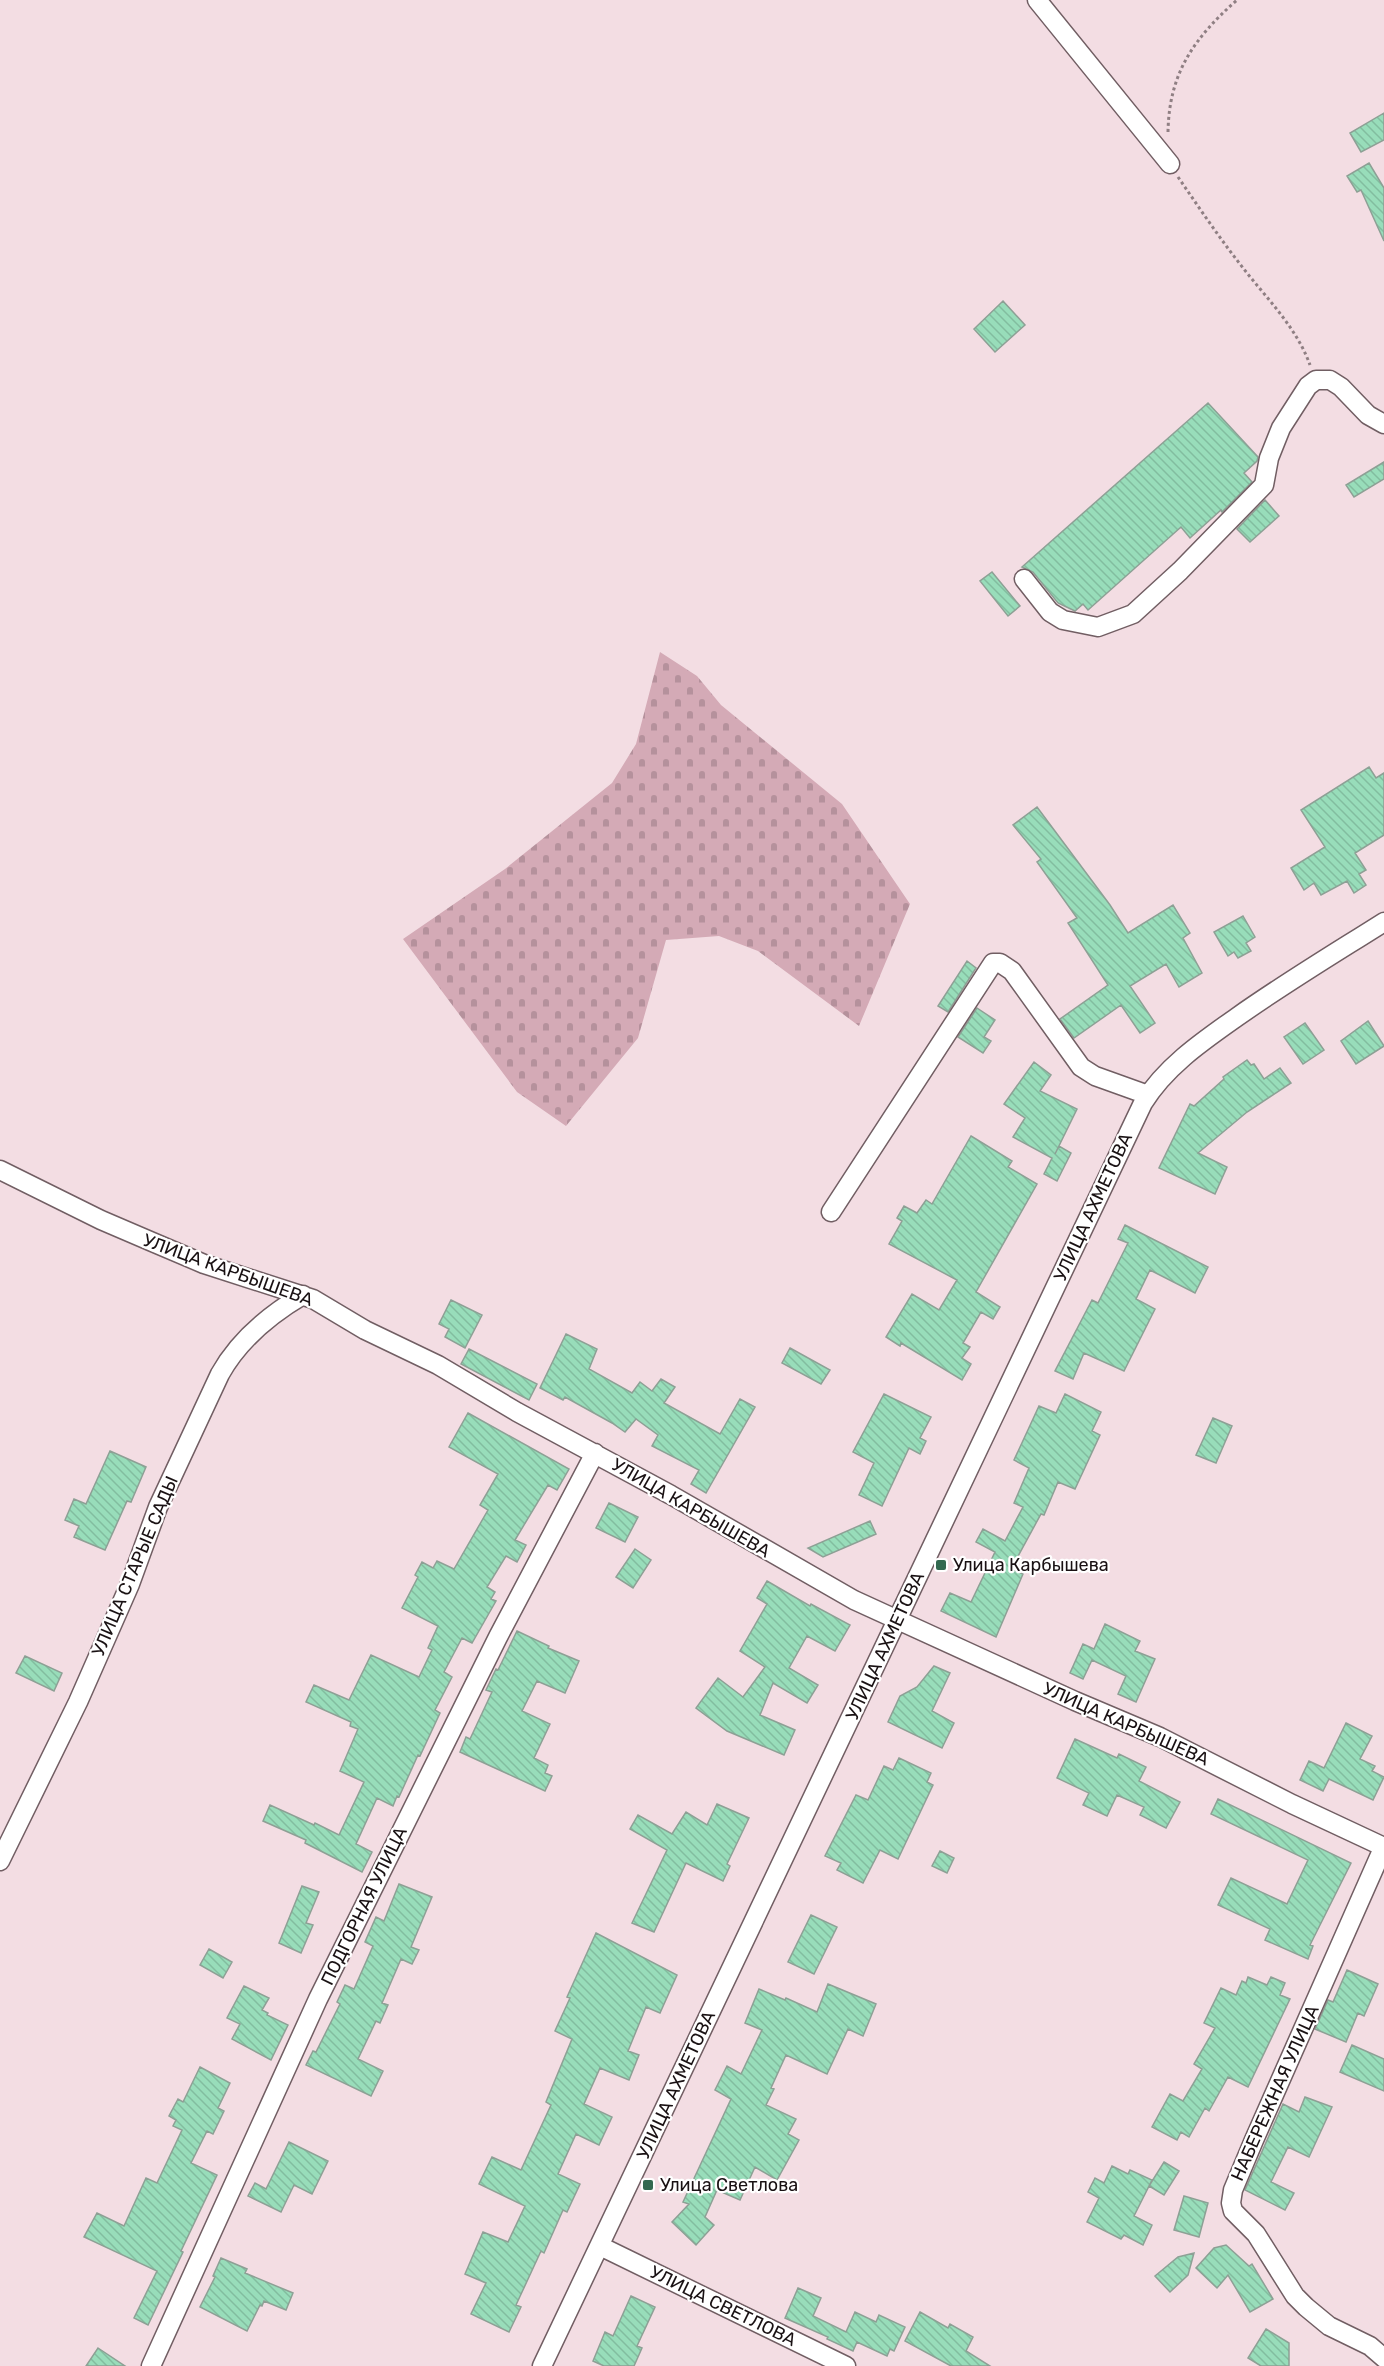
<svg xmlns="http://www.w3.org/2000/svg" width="1384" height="2366" font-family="Rubik,sans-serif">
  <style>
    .cemetery { fill: url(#cemetery-stones) }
    .building { fill: url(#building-back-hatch); stroke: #8da095; stroke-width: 1.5 }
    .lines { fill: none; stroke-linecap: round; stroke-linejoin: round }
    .minor-casing { stroke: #715e63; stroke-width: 21 }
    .path { stroke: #8f7f83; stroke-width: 3; stroke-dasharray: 3 3; stroke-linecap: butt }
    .minor { stroke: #fff; stroke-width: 18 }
    .poi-dot { fill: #336950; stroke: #fff; stroke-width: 2 }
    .labels { text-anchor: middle; stroke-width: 4.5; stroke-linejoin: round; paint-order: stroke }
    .street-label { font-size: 18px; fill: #191113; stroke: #fff }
    .poi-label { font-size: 18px; fill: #191113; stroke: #fff; text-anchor: start }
  </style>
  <defs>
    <pattern id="cemetery-stones" width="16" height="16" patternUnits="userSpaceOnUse" patternTransform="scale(1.5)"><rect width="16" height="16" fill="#d4aab6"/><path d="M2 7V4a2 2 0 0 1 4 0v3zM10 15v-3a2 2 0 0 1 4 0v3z" fill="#b5919c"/></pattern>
    <pattern id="building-back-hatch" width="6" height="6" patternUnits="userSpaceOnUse" patternTransform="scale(1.5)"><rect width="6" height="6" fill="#98ddba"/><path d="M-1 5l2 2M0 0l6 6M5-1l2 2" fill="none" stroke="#82bd9f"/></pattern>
  </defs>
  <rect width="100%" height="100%" fill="#f3dde3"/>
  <path class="cemetery" d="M660,652L697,676L721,705L842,804L910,904L859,1026L758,951L719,936L666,940L638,1038L566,1126L517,1092L403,939L505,869L612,783L636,744Z"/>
  <path class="building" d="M1384,113V140L1361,152L1350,133Z
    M1369,163L1384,188V241L1361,190L1357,192L1347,176Z
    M1003,301L1025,325L995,352L974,329Z
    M1208,403L1258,457L1257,461L1244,473L1252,482L1222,512L1221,510L1190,538L1181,527L1088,610L1083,604L1075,611L1058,603L1033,572L1022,567Z
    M1384,462V479L1354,497L1346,485Z
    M1265,500L1279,516L1250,542L1237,529Z
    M992,572L1020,606L1008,616L980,581Z
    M1369,767L1376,778L1384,773V835L1355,853L1366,870L1359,874L1366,885L1354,893L1347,881L1321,895L1314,883L1304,890L1291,868L1325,847L1301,810Z
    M1037,807L1110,905L1128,933L1173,905L1190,933L1183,938L1202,973L1179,987L1166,964L1130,986L1155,1023L1140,1033L1121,1005L1074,1038L1060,1019L1108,985L1068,923L1077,918L1037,862L1041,859L1013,825Z
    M1243,916L1255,937L1246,943L1251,951L1238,958L1234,952L1228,956L1214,932Z
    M967,961L976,968L948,1012L938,1006Z
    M977,1008L995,1020L984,1037L991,1041L983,1053L958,1037Z
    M1368,1021L1384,1046L1356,1064L1341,1041Z
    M1305,1023L1324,1050L1303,1064L1284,1037Z
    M1247,1060L1251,1065L1254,1064L1264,1079L1280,1068L1291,1083L1247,1112L1198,1153L1227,1167L1215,1194L1159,1168L1190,1104L1194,1106L1224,1079L1223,1077Z
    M1034,1062L1051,1075L1040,1091L1077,1109L1055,1154L1059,1146L1071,1153L1057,1181L1044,1174L1052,1158L1013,1137L1025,1118L1004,1104Z
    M971,1136L1012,1161L1008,1167L1037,1184L976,1292L1000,1307L993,1319L981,1312L963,1343L970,1347L962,1358L971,1364L962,1380L901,1343L900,1346L886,1337L912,1294L939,1310L957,1280L889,1244L902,1221L897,1218L904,1206L917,1213L926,1200L932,1204Z
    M1125,1225L1208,1267L1195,1293L1150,1270L1136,1299L1155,1309L1124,1371L1084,1353L1073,1379L1055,1371L1092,1300L1098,1303L1128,1243L1118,1239Z
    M451,1300L482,1315L465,1348L445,1337L449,1329L439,1324Z
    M566,1334L597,1349L589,1369L632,1393L640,1382L652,1391L661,1379L675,1387L664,1403L720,1434L740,1399L755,1407L706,1493L691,1484L699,1470L652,1446L658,1435L636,1419L625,1432L612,1423L565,1397L563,1400L540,1388Z
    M790,1348L830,1370L821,1384L782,1363Z
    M469,1349L537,1384L529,1400L461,1364Z
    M884,1394L931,1417L920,1438L926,1441L920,1454L909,1448L882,1506L859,1495L874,1463L853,1452Z
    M1065,1394L1101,1412L1092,1431L1100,1435L1075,1489L1058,1482L1044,1515L1041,1514L1011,1569L1023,1574L996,1637L941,1611L950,1593L971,1602L995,1552L976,1542L983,1529L1005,1541L1023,1507L1014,1503L1029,1468L1014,1460L1039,1406L1056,1413Z
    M468,1413L569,1469L557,1490L548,1485L515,1540L526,1545L517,1562L506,1556L487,1587L495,1592L491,1599L496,1601L472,1643L462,1638L444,1672L452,1677L435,1710L440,1713L420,1756L418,1755L399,1797L397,1796L393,1806L377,1798L356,1844L372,1852L362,1872L305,1843L306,1840L263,1821L270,1805L314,1825L315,1823L339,1835L364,1782L340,1771L358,1729L350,1726L351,1722L306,1702L314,1685L349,1700L371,1655L419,1677L432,1650L428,1648L438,1626L402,1608L418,1577L415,1575L422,1562L433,1568L437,1561L454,1569L488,1510L480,1505L498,1474L449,1447Z
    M1213,1418L1232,1426L1216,1463L1196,1455Z
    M110,1451L146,1467L131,1502L127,1501L105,1550L74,1537L79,1526L65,1520L74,1499L86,1504Z
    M609,1503L638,1517L625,1542L596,1528Z
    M870,1521L876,1534L823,1557L808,1548Z
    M635,1549L651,1560L633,1588L616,1577Z
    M767,1581L810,1606L811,1604L850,1625L835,1651L807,1636L789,1668L818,1685L807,1703L773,1683L760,1715L795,1730L784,1755L727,1731L696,1708L718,1678L743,1697L765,1667L740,1651L767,1604L757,1598Z
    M1105,1624L1140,1641L1135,1651L1155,1659L1136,1702L1118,1694L1126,1676L1092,1660L1083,1679L1070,1673L1083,1644L1094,1649Z
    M517,1631L549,1646L548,1648L579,1661L565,1693L537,1681L522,1711L550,1724L534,1758L548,1765L545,1773L552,1776L545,1791L460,1752L466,1737L470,1739L492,1692L486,1690L496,1669L498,1670Z
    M25,1656L62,1673L54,1691L16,1673Z
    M934,1666L950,1673L932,1711L954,1723L942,1748L888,1722L900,1696L917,1687Z
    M1346,1723L1372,1736L1360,1759L1375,1766L1372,1771L1384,1777L1373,1800L1329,1779L1323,1791L1300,1780L1309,1761L1324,1768Z
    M1075,1739L1117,1758L1119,1754L1146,1767L1139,1781L1180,1802L1166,1828L1140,1815L1144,1807L1117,1795L1107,1816L1083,1805L1089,1793L1057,1778Z
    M899,1758L931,1773L927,1782L933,1785L898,1859L880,1850L863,1883L837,1870L841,1863L825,1856L856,1795L868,1800L884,1766L893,1770Z
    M1218,1799L1351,1863L1310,1945L1313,1946L1308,1959L1265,1940L1270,1929L1218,1905L1231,1878L1287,1904L1308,1860L1211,1814Z
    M717,1804L749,1818L727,1864L730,1866L723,1881L686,1863L654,1932L632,1923L667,1850L630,1829L638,1815L672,1834L686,1812L707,1825Z
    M940,1851L954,1858L947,1873L932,1866Z
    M399,1884L432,1897L411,1947L419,1950L412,1964L401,1959L382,2003L388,2005L380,2023L376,2021L358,2059L383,2071L371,2096L306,2065L313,2051L316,2052L340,2004L337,2002L345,1985L354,1989L373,1946L365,1942L376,1917L384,1921Z
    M302,1886L319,1892L306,1923L313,1925L301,1953L279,1943Z
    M811,1915L837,1927L814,1974L788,1962Z
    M596,1933L677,1975L660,2013L646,2007L628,2051L639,2055L629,2080L600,2068L584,2104L612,2117L599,2145L576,2134L558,2174L580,2184L567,2212L563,2210L544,2253L541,2251L516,2305L521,2307L509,2332L471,2314L486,2283L465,2274L483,2232L508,2242L525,2206L479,2184L492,2157L521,2170L551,2105L546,2102L572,2039L555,2031L570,1998L567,1997Z
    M209,1949L232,1962L223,1978L200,1965Z
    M1347,1970L1378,1984L1364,2016L1358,2013L1346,2042L1315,2029L1328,2000L1333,2002Z
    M1248,1977L1267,1985L1271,1977L1285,1983L1280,1995L1290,1999L1248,2087L1228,2077L1209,2111L1205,2108L1189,2137L1181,2132L1177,2140L1152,2127L1170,2094L1183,2101L1202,2069L1194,2064L1215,2028L1204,2023L1221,1988L1236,1995L1242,1981L1246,1983Z
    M828,1984L876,2004L863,2036L848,2029L827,2074L786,2055L771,2088L774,2089L766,2105L796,2119L788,2134L799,2140L777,2180L755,2167L740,2200L717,2190L705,2217L714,2225L696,2245L672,2222L689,2204L683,2202L731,2099L715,2090L727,2066L741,2074L762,2030L745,2023L759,1989L785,2000L786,1998L817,2012Z
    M244,1986L269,1998L262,2010L268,2013L267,2015L288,2025L271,2060L232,2039L240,2024L227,2018Z
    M1352,2045L1384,2059V2091L1340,2072Z
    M200,2067L230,2083L218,2108L224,2111L213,2134L207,2131L191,2163L217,2175L181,2251L183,2252L148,2325L134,2318L157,2271L84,2237L97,2213L124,2226L146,2178L157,2183L182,2130L173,2126L176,2120L169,2116L178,2099L183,2102Z
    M1305,2097L1332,2107L1309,2157L1288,2147L1271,2182L1294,2193L1285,2210L1245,2190L1283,2104L1299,2112Z
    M289,2142L328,2161L312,2194L294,2185L281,2212L248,2196L255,2183L266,2189Z
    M1164,2162L1179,2171L1164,2195L1149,2186Z
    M1112,2166L1128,2174L1130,2170L1152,2180L1134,2216L1152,2225L1143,2245L1124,2235L1121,2239L1087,2222L1099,2198L1088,2192L1095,2178L1104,2183Z
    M1184,2196L1208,2203L1199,2237L1174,2230Z
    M1226,2245L1249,2266L1252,2264L1273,2299L1250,2312L1228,2275L1217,2288L1196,2268L1214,2248Z
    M1194,2253L1188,2275L1170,2292L1155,2276L1178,2257Z
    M221,2258L247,2269L245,2273L293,2293L286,2310L264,2301L262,2306L260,2305L247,2331L200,2307L215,2277L213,2276Z
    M798,2288L821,2298L813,2316L846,2332L855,2312L876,2322L879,2315L905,2327L894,2351L890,2349L887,2356L857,2342L853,2351L827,2339L828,2337L785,2318Z
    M631,2296L655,2307L637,2346L642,2348L634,2366H604L593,2361L605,2332L613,2336Z
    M920,2312L948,2328L950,2324L973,2337L966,2351L990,2366H951L905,2341Z
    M1266,2329L1289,2343V2366H1261L1248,2358Z
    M98,2348L125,2366H86Z"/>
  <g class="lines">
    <g class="minor-casing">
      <path id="minor" d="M1037,0L1170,164
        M1024,579L1050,612L1063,620L1098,627L1133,614L1180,571L1264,485L1269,458L1281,428L1308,386L1316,380H1330L1341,387L1368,415L1384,424
        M0,1170L101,1220L150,1241L204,1264L313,1299L365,1330L438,1365L517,1412L671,1495L854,1600L1075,1701L1160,1737L1292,1804L1384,1847
        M831,1212L993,963H1000L1012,971L1081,1067L1095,1076L1148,1095
        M1384,1846L1254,2140L1233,2190L1231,2203L1233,2211L1256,2234L1295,2296L1306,2307L1329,2326L1370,2346L1384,2358
        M0,1861L78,1702L130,1584L158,1507L220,1374C239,1340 269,1315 303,1295
        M600,2246L846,2366
        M151,2366L318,1999L498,1637L595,1453
        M542,2366L1143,1103C1166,1066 1203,1041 1237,1017C1285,983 1335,953 1384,922"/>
    </g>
    <path class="path" d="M1168,132C1169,73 1194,38 1237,0
      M1178,177C1198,206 1218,236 1240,264C1265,297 1296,326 1310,365"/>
    <use href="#minor" class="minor"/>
  </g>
  <g class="poi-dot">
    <rect x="935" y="1559" width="12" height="12" rx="3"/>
    <rect x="642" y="2179" width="12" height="12" rx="3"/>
  </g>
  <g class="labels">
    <g class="street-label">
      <text transform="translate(1093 1207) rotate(-65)" y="6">УЛИЦА АХМЕТОВА</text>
      <text transform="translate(228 1270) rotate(20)" y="6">УЛИЦА КАРБЫШЕВА</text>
      <text transform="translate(691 1508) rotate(30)" y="6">УЛИЦА КАРБЫШЕВА</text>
      <text transform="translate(135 1566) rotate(-67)" y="6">УЛИЦА СТАРЫЕ САДЫ</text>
      <text transform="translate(885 1646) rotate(-65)" y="6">УЛИЦА АХМЕТОВА</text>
      <text transform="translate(1126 1724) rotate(24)" y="6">УЛИЦА КАРБЫШЕВА</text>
      <text transform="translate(364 1906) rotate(-64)" y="6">ПОДГОРНАЯ УЛИЦА</text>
      <text transform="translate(676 2085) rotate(-65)" y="6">УЛИЦА АХМЕТОВА</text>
      <text transform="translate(1275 2093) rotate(-66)" y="6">НАБЕРЕЖНАЯ УЛИЦА</text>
      <text transform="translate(723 2306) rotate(26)" y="6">УЛИЦА СВЕТЛОВА</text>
    </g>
    <g class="poi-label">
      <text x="953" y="1571">Улица Карбышева</text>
      <text x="660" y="2191">Улица Светлова</text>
    </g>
  </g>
</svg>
